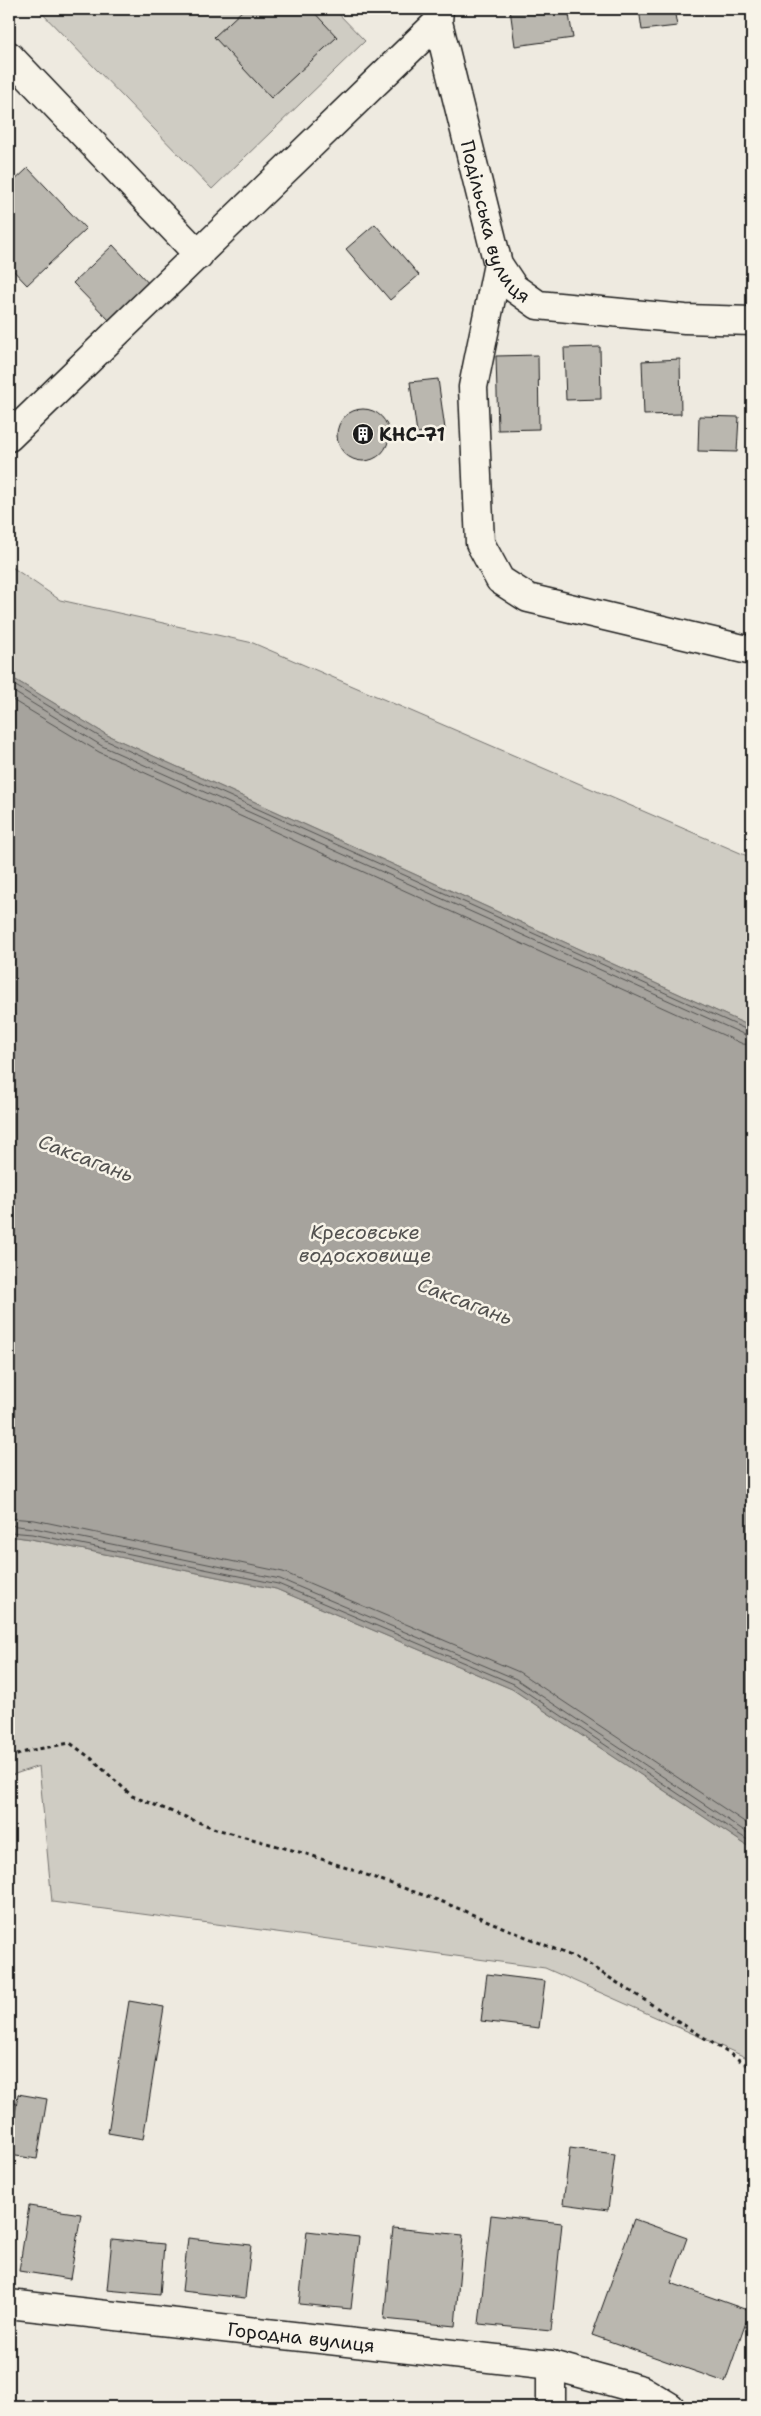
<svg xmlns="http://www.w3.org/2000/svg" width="761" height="2416" font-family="'Shantell Sans',sans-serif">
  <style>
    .green { fill: #cfccc3; stroke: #767470 }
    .water { fill: #a6a39d; stroke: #6f6d69 }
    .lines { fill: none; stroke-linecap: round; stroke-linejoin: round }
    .shore { stroke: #535250; stroke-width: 1 }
    .building { fill: #bab7af; stroke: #1c1c1c }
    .minor-casing { stroke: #1c1c1c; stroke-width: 31 }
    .path { stroke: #1c1c1c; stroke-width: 3; stroke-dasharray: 4 4; stroke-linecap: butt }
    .minor { stroke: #f7f3e8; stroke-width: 28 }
    .labels { text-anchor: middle; stroke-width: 5; stroke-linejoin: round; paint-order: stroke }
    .street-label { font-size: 19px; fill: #1c1c1c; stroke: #f7f3e8 }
    .poi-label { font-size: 19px; font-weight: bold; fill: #1c1c1c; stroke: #f7f3e8; text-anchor: start }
    .water-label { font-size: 20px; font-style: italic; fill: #535250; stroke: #f7f3e8 }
  </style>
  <rect width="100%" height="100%" fill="#eeeae0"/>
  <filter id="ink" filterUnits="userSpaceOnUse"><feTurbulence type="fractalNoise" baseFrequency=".02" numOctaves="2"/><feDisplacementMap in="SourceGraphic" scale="10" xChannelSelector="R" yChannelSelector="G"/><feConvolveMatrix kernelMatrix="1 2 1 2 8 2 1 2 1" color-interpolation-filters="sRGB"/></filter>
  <g filter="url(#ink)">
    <path class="green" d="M38,9H334L365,41L212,189Z
      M9,565L60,600L253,643L752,858V1027L107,735L9,676Z
      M9,1536L31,1539L276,1589L512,1689L752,1849V2060L545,1968L52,1902L39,1766L9,1776Z"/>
    <path class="water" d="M9,676L107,735L752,1027V1849L512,1689L276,1589L31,1539L9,1536Z"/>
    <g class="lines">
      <path class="shore" d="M9,682L105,740L752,1032
        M9,689L102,746L752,1038
        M9,698L99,752L743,1044L752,1045
        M9,1518L35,1520L283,1572L519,1672L752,1827
        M9,1525L34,1528L280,1579L516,1679L752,1836
        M9,1532L32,1534L278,1584L514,1684L752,1843"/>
    </g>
    <path class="building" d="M244,9H311L337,37L271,98L214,37Z
      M510,9H568L573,38L515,46Z
      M639,9H674L677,26L642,30Z
      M28,168L86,229L27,285L9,266V186Z
      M375,224L419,275L390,300L346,249Z
      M113,245L151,286L112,323L73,283Z
      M600,347L601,399L566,400L564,348Z
      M538,355L539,429L498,430L496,356Z
      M680,359L681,414L644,415L642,361Z
      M438,379L445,429L417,433L410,382Z
      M337 435a26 26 0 1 1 52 0a26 26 0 1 1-52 0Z
      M699,416L739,417L737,452L698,451Z
      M487,1974L545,1981L539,2028L481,2021Z
      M129,2001L164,2007L143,2139L108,2133Z
      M18,2094L47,2099L37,2159L9,2155Z
      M570,2148L615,2154L608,2210L563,2204Z
      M29,2206L81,2214L70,2279L19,2271Z
      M491,2215L562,2223L551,2331L479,2324Z
      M634,2219L687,2238L671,2283L750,2311L725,2382L592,2335Z
      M393,2228L463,2235L455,2326L384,2319Z
      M307,2231L359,2237L351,2309L299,2304Z
      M188,2238L251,2245L245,2298L182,2291Z
      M112,2239L164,2244L160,2295L107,2290Z"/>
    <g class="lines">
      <g class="minor-casing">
        <g id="minor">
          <path id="s1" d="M439,9L438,22L498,264L514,288L538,305L685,319L752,321"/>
          <path d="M9,56L199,255"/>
          <path d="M498,264L473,387L480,543L500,580L528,598L752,651"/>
          <path d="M9,437L438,22"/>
          <path id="s2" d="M9,2304L551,2365V2407"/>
          <path d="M551,2365L642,2390L670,2407"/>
        </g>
      </g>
      <path class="path" d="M9,1758L28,1751L70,1743L92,1759L132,1796L216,1829L310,1855L443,1902L583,1961L752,2068"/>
      <use href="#minor" class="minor"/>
    </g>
  </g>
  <defs>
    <g id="building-disc" transform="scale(1.125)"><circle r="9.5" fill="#1c1c1c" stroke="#f7f3e8"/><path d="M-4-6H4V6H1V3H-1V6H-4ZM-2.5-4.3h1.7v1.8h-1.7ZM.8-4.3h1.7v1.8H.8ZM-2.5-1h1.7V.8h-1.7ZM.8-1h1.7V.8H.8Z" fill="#fff"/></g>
  </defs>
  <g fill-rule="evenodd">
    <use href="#building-disc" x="363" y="434"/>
  </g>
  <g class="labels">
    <g class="street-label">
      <text dy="7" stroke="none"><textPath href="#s1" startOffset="222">Подільська вулиця</textPath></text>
      <text dy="7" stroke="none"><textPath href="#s2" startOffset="294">Городна вулиця</textPath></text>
    </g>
    <g class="poi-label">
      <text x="379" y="441">КНС-71</text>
    </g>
    <g class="water-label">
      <text transform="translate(86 1158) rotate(21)" y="7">Саксагань</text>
      <text x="365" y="1239">Кресовське<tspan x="365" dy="23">водосховище</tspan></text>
      <text transform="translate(465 1301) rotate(21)" y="7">Саксагань</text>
    </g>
  </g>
  <rect width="761" height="2416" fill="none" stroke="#f7f3e8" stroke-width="30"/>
  <rect x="15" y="15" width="731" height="2386" fill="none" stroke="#1c1c1c" stroke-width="2" filter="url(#ink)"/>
</svg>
